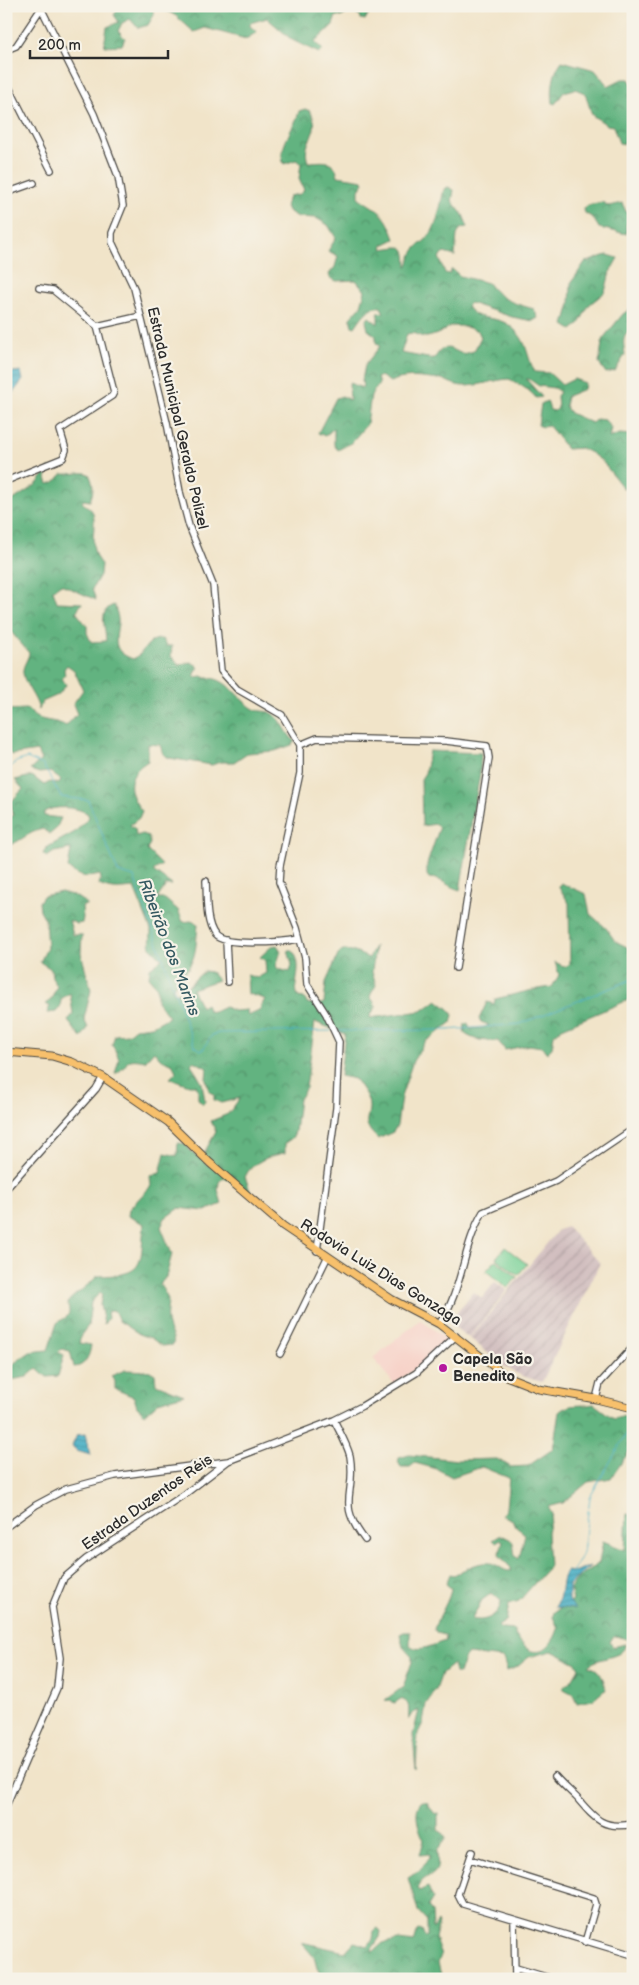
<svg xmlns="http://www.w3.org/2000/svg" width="639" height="1985" font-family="'Balsamiq Sans',sans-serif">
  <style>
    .built { fill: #f7d1c7 }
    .industrial { fill: url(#industrial-furrows) }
    .forest { fill: url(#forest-crowns); stroke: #466f56; fill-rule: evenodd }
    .garden { fill: #78d197; stroke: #527e61 }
    .water { fill: url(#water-rules); stroke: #386d78 }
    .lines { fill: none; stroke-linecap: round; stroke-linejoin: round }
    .stream { stroke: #46afc5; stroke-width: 1 }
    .minor-casing { stroke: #494743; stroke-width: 8 }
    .major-casing { stroke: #494743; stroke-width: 9 }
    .minor { stroke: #fff; stroke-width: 5.5 }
    .major { stroke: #f7c06c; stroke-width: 7 }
    .poi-dot { fill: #b5179e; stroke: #f7f3e8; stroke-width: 2 }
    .labels { text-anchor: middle; stroke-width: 4.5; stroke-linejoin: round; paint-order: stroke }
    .street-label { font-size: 15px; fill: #2b2b2b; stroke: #f7f3e8 }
    .poi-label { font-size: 15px; font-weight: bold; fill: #2b2b2b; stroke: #f7f3e8; text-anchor: start }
    .water-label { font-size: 16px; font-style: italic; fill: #345961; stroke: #f7f3e8 }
  </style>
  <defs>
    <pattern id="industrial-furrows" width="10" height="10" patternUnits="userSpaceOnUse" patternTransform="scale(1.25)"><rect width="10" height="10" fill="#d2bfc0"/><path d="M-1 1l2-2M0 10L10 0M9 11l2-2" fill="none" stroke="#b4a4a5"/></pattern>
    <pattern id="forest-crowns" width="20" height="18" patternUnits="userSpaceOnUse" patternTransform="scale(1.25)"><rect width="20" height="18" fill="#62b380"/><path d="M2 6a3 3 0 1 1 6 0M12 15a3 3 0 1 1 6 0" fill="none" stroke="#519269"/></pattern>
    <pattern id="water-rules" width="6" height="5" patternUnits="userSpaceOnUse" patternTransform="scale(1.25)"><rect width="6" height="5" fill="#46afc5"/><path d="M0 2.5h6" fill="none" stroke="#3b8fa0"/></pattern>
  </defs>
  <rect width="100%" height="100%" fill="#f7f3e8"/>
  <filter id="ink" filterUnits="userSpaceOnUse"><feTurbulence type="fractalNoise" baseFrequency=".02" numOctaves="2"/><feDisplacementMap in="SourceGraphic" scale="10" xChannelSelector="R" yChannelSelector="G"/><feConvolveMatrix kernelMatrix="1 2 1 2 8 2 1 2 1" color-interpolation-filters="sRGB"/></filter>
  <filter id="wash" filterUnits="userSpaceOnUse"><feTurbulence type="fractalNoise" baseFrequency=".0096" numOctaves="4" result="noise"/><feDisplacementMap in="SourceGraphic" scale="20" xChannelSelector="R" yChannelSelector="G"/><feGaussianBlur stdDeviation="1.12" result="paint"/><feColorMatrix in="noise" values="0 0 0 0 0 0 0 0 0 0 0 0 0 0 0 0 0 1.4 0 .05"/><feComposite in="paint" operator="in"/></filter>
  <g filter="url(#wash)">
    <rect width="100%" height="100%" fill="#f1e4c9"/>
    <path class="built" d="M420,1320L447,1339L429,1359L394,1384L373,1358Z"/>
    <path class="industrial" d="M567,1227L600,1263L542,1382L522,1376L502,1365L470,1338L558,1230Z
      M495,1282L507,1290L469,1338L449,1323L473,1292L482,1298Z"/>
    <path class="forest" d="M120,6H152L154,15L148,25L138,28L130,19L122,23L118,31L125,38L122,45L104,46L107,27L119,22L114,15Z
      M158,6H364L363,9L369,13L365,20L361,19L360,15L350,12L341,17L336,16L333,25L315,42L323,50L319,53L292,40L267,18L250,23V26L257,32L246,39L205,28L194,32L176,16Z
      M562,61L595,70L608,86L622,79H629L633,85V122L625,135V144L619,143L613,126L607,125L592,115L585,93L575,89L564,92L555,104L553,103C551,89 553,72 562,61Z
      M305,109L310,111C324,133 300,140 308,162C321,162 335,157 338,176L363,180L364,183L359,190V198C380,212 386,213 395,239L383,245L382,249C405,246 406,243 407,267C410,262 411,254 415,249C419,244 425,242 429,236C438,225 441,202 444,189L448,187L454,190L452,201L463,215L468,227L461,228L457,235L455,256L444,253L439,257L445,273L449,274L452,269L460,276L488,283C500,300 516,304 534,309L538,318L533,321L512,317L470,303L467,306C475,322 495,315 509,325C529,340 525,354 535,372L549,373L562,385L574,379L585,383L584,389L567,396L565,406L570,413L592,423L596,419L605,420L611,428L609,438L619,434L633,435V492L623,488L602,461L591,453L581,448L567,449L549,426L542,427L538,425L541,404L547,401L550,410L555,411L558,408L557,396L560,392L554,388L539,386L529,379H526L542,397L536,398C533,392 514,381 509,379C493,380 480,386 464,386C456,386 449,382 442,379C439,378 434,380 431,379C415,377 404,376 390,382L381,376L377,378L379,384L371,395L367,424L351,443L338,450L334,445V428L325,436L318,433L336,398L342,396L350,400L349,383L363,388L362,380L365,365L380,346L376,343V336L368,330L366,321L369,317L378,324V312L384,313L381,307C369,305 361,318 355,327L352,326L350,318L361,306L365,291L356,280L336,281L330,278L329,274L335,267L338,256L328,251L336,238L328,225L316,218L298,217L288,211L286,206L289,196L300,194L304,190L299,179L301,163L296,160L284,164C276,149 297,124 299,111ZM450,326H463L478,331L481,337L474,351L463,354C456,352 446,343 439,352C437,354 436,357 433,359L401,353L407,334C415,331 420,338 427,337C434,336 445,331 450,326Z
      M602,202L609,206L622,203L630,220L626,225L627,234L599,228L593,218L585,213L583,209L588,205Z
      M608,255L618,258L610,272L605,292L589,305L579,324L572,330L564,325L570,304L571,283L585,262C594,261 599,256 608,255Z
      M633,307V329C620,336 624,344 625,355L615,371L606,373L599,363L602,343L605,336L623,314Z
      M50,467L46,478L48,484L55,482L62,474C72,475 82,471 89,474C94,484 94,491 90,501L84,500L82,502C85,506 91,507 93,513C97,529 87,549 101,564L100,575L92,589L96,600L61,584L53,590L57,602L82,603L76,612L87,626V633L91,642L106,641C106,628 97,610 114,605C116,609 119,619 118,624C115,642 113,652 133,659C145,654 146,638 162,639L167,646H172L171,656L179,665L191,662L198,666L194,677L203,676L206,678C228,677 237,699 254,709C261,713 269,709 276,716C284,723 286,734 295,741L292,745L275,751L247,753L234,762H220L212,765L169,758L163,754L160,745L148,744V761C126,774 126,792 142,811L139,818L130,825L135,829L136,836L143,834L148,836L150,843L147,850L162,865L153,871L172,885H166L157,899H165L178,910L183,922L191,921L198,924C195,959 196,961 172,988L175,994L188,986L204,971L211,972L218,980L192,989L201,1007L206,1004L208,1011L214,1012L225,1007L234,1011L247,1010L248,1016L259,1011L265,999L248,994L247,975L257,978L266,973L265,960L260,957L272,946L277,945L281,951L276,966L278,969L290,972L292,965L288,950H292C305,966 292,980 298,997L304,998L307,1003L317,1005L324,1003L326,982L339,953L343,950L352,951L369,958L375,946L372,972L376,985L370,996L376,1006L369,1018L422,1011L437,1000L449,1009L453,1015L451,1023L425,1042L413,1061L401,1097L397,1126L393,1132L378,1139C357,1120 373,1118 368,1100C365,1092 359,1086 355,1079L340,1076L345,1034L315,1022L306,1088L299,1099L295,1132L292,1138L285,1143V1153C271,1155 251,1162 245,1177L252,1195L224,1177L219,1182L218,1190L222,1204L205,1211L179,1208L165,1218L161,1227L172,1254L166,1277L160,1284L168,1299C168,1308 165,1316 168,1326C170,1334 175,1337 173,1345L162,1346L151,1338L141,1335L119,1321L114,1310L107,1312L108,1318L104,1324L100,1305L102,1294L100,1293L91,1302L88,1326L81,1335L79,1343L91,1345C90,1355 85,1367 74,1367L70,1351L61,1349L58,1352L64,1355L58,1376L47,1377L37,1368L27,1377L11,1380L6,1386V1369L30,1352L48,1350L57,1323C60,1320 65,1319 67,1316C72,1311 66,1306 69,1301C70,1298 92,1283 97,1276C146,1275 140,1266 144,1224L128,1216L129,1209L151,1186L150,1176L160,1173L165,1153L177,1156L178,1143L186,1144L191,1152L210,1166L204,1153L216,1132L211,1121L228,1114L240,1098L221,1103L214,1100V1094L209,1091L206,1079L207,1068L194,1061L191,1064L202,1083L205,1101L203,1104L198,1099V1090L196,1085H189L170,1078L176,1072L173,1064L161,1059L154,1051L145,1061C121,1056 132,1065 115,1074L119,1059L112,1044L115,1035L128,1034L135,1028L152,1026L169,1017L157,1001V987L149,978L150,968L162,959L150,947L151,930L134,888C121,889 112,891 99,885L101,877L100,875C86,878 79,878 68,868L71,849L54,852L47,857L43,854L46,848L75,832L89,817L87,813C76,807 55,805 44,812V816L61,818L56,829L50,834L43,829C27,832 20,843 6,846V817L13,816L11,802L23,789L15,780L32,776L44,785L50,782L59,784L61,780L50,772L39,773L30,770L41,760L37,751L11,755L6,747V710L27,709C32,711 31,715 36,717C46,722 57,720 66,726L77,714L73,704L83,690L74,670L67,665L64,669L65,676L62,678L66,685L58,695L42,702L39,710C36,696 25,687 23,673C22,666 28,660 29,653L6,626V505L37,484Z
      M429,751L481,753L480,773L460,890C448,887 442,878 429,878L427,875V864L439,829L436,824L422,826L421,779L425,773Z
      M561,883L586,894L590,914L606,928L615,941L633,950V998L562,1028L554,1035L552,1048L547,1053L542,1047L529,1045L505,1050L498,1041C486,1041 474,1041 464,1033L465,1024L468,1023L470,1029L483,1028L489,1025L481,1022L479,1019L487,1002L494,1004L495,999C513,995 533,989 552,987L559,975L555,962L565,967L570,964L569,903L558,886Z
      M61,892L75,896L87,904L82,907L83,918L82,923L77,924L69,920L73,935H82L81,953L91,990L84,1019L88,1028L81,1038L68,1021L73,1014L70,993L61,999L60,1007L56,1012L47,1013L50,1006L45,1004L51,1000L57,986L52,978L51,969L40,962L47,948L45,919L40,910L39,902L43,896Z
      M125,1370L150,1371L155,1374L156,1384L184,1395L158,1402L145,1414L137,1407L134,1397L115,1389V1381L111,1376Z
      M594,1404L614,1419L633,1413V1446L611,1478L588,1482L563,1503L548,1507L552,1514L547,1532L549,1567L519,1601L509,1604L506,1621L498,1626L501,1629L515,1630V1635C519,1640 524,1647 529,1650C544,1657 556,1639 558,1628L553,1617L554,1612L573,1600L570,1589C576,1576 588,1572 599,1563L603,1541L625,1550L627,1514L633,1515V1641L616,1636L613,1637L610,1642L613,1647L625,1644C625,1659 598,1656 588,1666C601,1669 602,1677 606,1689L593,1700L577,1703L573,1694L562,1688L572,1680L579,1668L576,1663L552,1651L529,1657L517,1667L507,1671L503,1658L468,1654L464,1659L459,1674L455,1673L453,1664L442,1673L436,1690L426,1704L423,1723L418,1733L416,1770L413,1735L419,1710L414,1712L409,1720C407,1712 413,1702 400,1699L395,1703L385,1700L403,1687L412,1662V1657L403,1647L400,1634L404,1632H410V1645C419,1654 435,1643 446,1641L445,1635L437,1633L434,1629C438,1617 451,1598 451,1588L446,1584L450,1574L454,1575C465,1569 484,1558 496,1565C502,1568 504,1571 511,1571V1568L499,1555L503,1542L501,1539L496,1542L493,1540L501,1535C517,1542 512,1541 515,1556L519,1559L525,1534L516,1527L513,1520L502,1515L506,1508L509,1478L482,1467L452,1477L437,1469L415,1463L410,1467H401L398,1462L399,1458L409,1455L458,1460L497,1459L511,1467L528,1466L553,1449L559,1412C570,1402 581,1407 594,1404ZM492,1593L501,1601C500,1615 485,1623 472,1619L482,1600Z
      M422,1801L427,1802L434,1813L438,1814V1830L444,1834L446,1838L437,1850C440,1885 429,1867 417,1888L419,1891L428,1887L433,1898L428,1906L432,1912L433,1929L438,1922L439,1923L435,1938L441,1955L438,1963L442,1979H323L317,1968L314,1957L301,1942L345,1952L354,1942L368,1946L373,1939L374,1931L378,1928L381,1931L380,1937L372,1949L373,1952L383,1943L399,1940L414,1942L418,1929L422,1930L425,1937L427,1936V1921L418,1911L408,1878L420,1870L430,1857V1854L420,1855L424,1840C419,1830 412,1810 422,1801Z"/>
    <path class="garden" d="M505,1247L527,1264L518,1275L496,1258Z
      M496,1260L517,1277L508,1288L486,1271Z"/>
    <path class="water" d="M21,371L23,380L6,402V373Z
      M85,1434L90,1455L77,1451L72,1446L77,1435Z
      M590,1566L569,1585V1600L575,1609L555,1607C563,1596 559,1583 566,1571L573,1572Z"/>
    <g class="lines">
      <path class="stream" d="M6,771L16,762L27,758L43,765L61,797L88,800L118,872L134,877L194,1045L202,1051L212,1035L219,1033L331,1031
        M339,1031L447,1030L520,1024L633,979
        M572,1572L583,1552L590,1497L633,1422"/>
    </g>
  </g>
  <g filter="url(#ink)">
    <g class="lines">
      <g class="minor-casing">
        <path id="minor" d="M40,6L94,114L118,176L123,206L112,233V242L134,288L167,423L180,492L189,526L213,585L221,671L237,689L282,715L300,745V773L280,866L279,882L297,928L305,958L307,984L326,1014L339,1042L336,1108L317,1251
          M6,50L16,46L42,7
          M6,81L51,170
          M6,193L34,183
          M39,288L53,290L97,326
          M6,481L63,458L66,450L60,430L112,396L114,392L97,326L141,316
          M300,745L317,738L446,741L487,746L489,758L456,968
          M206,881C207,897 205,922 215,935C225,947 284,942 299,939
          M226,940L228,982
          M6,1189L96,1089L103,1077
          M439,1324C463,1291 462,1247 483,1212L556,1181L633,1129
          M280,1354L327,1258
          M596,1399L600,1383L633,1347
          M334,1420C339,1431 347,1444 350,1456C357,1495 335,1501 365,1540
          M6,1527L36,1505L66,1489L115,1476L228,1461
          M555,1776C562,1784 570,1791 577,1798C595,1819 603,1830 633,1824
          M6,1806L57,1688L60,1658L52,1607L64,1578L86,1559L185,1494L228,1461L334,1420L362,1406L416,1373L456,1336
          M472,1852L458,1894L463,1904L633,1955
          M470,1859L594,1898L596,1904L585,1942
          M514,1920L515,1979
          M516,1968L553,1979"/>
      </g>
      <g class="major-casing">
        <path id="major" d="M6,1052L52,1056L72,1062L103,1077L168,1122L210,1163L283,1226L391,1299L439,1324L506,1376L539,1389L596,1399L633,1408"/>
      </g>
      <use href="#minor" class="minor"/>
      <use href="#major" class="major"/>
    </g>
  </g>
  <circle class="poi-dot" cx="443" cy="1368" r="5"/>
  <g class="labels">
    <g class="street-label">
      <text transform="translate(178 418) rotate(77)" y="5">Estrada Municipal Geraldo Polizel</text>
      <text transform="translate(381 1272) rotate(32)" y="5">Rodovia Luiz Dias Gonzaga</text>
      <text transform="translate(147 1502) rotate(-35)" y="5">Estrada Duzentos Réis</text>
    </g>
    <g class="poi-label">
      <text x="453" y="1364">Capela São<tspan x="453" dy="17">Benedito</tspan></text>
    </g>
    <g class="water-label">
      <text transform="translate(170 947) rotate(69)" y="6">Ribeirão dos Marins</text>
    </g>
  </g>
  <rect width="639" height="1985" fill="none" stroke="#f7f3e8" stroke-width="25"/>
  <path d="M30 50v8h138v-8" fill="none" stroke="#2b2b2b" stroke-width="2.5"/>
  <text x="38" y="50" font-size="15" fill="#2b2b2b" stroke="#f7f3e8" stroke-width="4" paint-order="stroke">200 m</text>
</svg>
